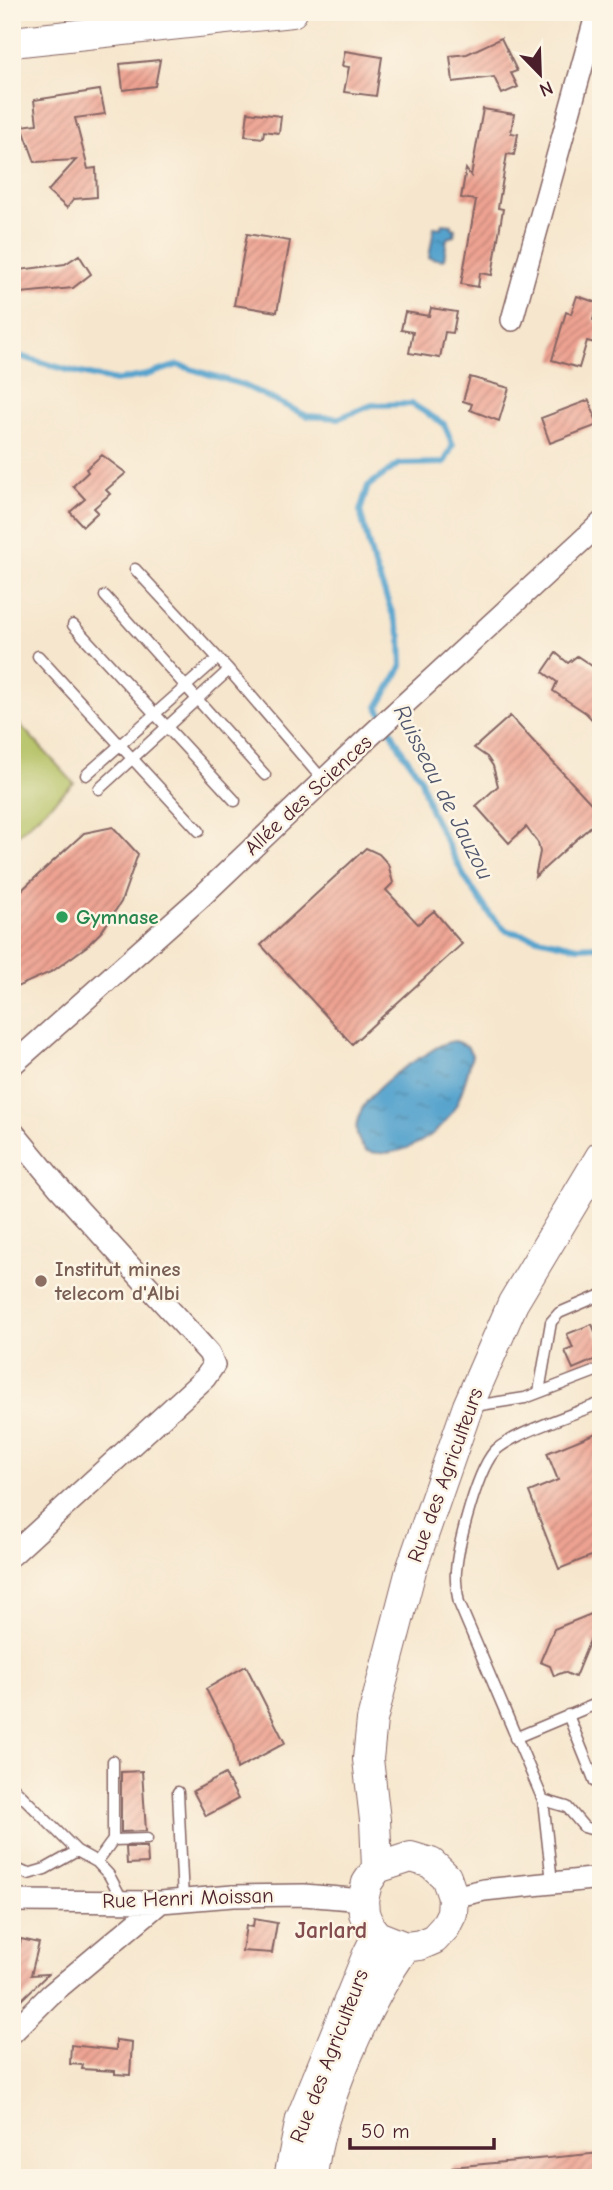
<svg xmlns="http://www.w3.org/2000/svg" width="613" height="2190" font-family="'Comic Neue',sans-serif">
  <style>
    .grass { fill: #b2c062; stroke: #7e7046; stroke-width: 2 }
    .water { fill: url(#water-ripples); stroke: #4f617c; stroke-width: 2 }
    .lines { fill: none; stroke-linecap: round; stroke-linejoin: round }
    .stream { stroke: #54a3cd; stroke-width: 6 }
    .building { fill: url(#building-hatch) }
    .lane-casing { stroke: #866564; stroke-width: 13 }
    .street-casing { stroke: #866564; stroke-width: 24 }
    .secondary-casing { stroke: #866564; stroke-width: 32 }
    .lane { stroke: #fff; stroke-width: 10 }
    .street { stroke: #fff; stroke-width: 21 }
    .secondary { stroke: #fff; stroke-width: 30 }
    .leisure-dot { fill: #2e9e5b; stroke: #fcf5e5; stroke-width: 2.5 }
    .education-dot { fill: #8d6e63; stroke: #fcf5e5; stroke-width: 2.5 }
    .labels { text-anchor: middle; stroke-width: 5; stroke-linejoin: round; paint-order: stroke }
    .street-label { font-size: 21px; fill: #4a1f2b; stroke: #fcf5e5 }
    .leisure-label { font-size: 21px; font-weight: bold; fill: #27864d; stroke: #fcf5e5; text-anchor: start }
    .education-label { font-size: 21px; font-weight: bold; fill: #785e54; stroke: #fcf5e5; text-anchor: start }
    .water-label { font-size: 23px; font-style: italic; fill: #4e546c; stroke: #fcf5e5 }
    .quarter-label { font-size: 24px; font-weight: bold; fill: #834d4f; stroke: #fcf5e5 }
  </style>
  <defs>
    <pattern id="water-ripples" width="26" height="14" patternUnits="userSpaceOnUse" patternTransform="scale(1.75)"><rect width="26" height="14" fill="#54a3cd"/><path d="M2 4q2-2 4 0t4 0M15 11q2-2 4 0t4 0" fill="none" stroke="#4884a7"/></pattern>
    <pattern id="building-hatch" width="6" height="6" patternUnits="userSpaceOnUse" patternTransform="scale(1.75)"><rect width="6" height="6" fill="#eea392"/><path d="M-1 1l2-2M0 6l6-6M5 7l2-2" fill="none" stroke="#c38477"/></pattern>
  </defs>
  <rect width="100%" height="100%" fill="#fcf5e5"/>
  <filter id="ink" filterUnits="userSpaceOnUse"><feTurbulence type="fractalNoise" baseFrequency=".0143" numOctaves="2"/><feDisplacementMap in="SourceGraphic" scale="14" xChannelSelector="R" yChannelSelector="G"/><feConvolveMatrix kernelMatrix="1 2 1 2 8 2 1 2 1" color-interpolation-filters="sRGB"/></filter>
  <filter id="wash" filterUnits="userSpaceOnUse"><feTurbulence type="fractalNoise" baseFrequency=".00686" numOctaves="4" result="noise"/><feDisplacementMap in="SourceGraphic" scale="28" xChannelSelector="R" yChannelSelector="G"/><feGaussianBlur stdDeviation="1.57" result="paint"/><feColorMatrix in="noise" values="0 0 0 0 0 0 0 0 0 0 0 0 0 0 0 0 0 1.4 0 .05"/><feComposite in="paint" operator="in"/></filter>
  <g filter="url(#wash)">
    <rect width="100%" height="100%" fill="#f6e6cd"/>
    <path class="grass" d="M12,716L74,783L12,840Z"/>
    <path class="water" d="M442,224L452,225V228L455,229L454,236L447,238L444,260L429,258L434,227L441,228Z
      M455,1041L467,1046L472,1055C463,1093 455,1124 418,1143C402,1152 385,1156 366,1151C333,1115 394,1073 421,1057C432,1051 442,1042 455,1041Z"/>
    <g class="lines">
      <path class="stream" d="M12,354L68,370L115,381L147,375L178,365L243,385L307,416L339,418L372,405L412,404L444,424L453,445L444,463L399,464L368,486L360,511L373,561L401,637L402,666L378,707L402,751L420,777L431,812L465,878L491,916L507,931L578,947L601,946"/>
    </g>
    <g id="blocks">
      <path class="building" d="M501,38L517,71L511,73L518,87L502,94L494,77L453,82L450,56L467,54Z
        M345,51L382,57L376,96L344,92L349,67L342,66Z
        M160,60L155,86L123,90L120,64Z
        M100,90L105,114L75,118L88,169L96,168L97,197L74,199L67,208L48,191L76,160L35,162L22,126L37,124L34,100Z
        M483,109L514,114L511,133L518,134L514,155L507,154L498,208L503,209L492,275L480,273L478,287L461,284L476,200L461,198L466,169L471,176Z
        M248,112L281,116L279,133L264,131L263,138L245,136Z
        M247,234L290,241L277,312L234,305Z
        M79,255L91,274L73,288L21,293L19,270L65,264Z
        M577,296L598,303L593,320L601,323L595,343L587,341L579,368L552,360L566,312L571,314Z
        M431,308L457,312L453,333L445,332L440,358L409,353L413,332L401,330L405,312L429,316Z
        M470,377L509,388L499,421L470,410L472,404L463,401Z
        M589,400L598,425L550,443L541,418Z
        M102,455L126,473L106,490L110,494L94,508L98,512L83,526L70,512L85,499L73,486L88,472L86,469Z
        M556,653L568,663L577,656L601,672V729L586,713L553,691L557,682L543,672Z
        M510,716L601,814V817L535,877L540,852L538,843L526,827L509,843L476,806L498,786L493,766L487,757L474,748Z
        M113,827L138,854L121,902L102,931L87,946L53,971L12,989V899L84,833Z
        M366,848L379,854L388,864L393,883L386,890L418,924L434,911L462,944L352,1044L261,945Z
        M592,1324L601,1346V1357L573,1369L565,1351L573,1348L567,1334Z
        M601,1431V1552L559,1569L529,1492L558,1480L547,1453Z
        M601,1610V1664L590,1640L575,1677L564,1672L554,1676L550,1666L540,1662L554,1629Z
        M246,1666L285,1743L237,1769L233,1743L206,1689Z
        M142,1771L146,1831L121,1832V1772Z
        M225,1774L238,1799L206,1816L193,1791Z
        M126,1847H147L148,1863L127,1864Z
        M254,1919L277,1923L272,1953L242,1951L246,1926L253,1927Z
        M21,1939L39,1943L31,1975L48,1974L12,2009V1978Z
        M116,2040L132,2042L130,2075L115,2074V2071L82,2069L83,2065L70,2064L71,2045L116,2050Z
        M601,2153V2178H453L452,2167Z"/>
    </g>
  </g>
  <g filter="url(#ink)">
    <use href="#blocks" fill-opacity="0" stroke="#866564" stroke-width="2"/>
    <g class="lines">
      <g class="lane-casing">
        <path id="lane" d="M135,569L229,670L323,780
          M105,596L265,775
          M73,625L235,801
          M38,656L199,831
          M86,775L218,658
          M99,789L229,670
          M539,1392L551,1322L559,1313L601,1295
          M474,1406L525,1398L601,1369
          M568,1715L595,1782
          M515,1738L601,1702
          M12,1786L77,1851L97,1862L109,1875L123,1901
          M178,1792L183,1900
          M543,1800L567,1807L584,1827L601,1832
          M113,1840L147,1839
          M97,1862L113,1840V1761
          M12,1867L28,1874L45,1869L77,1851
          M552,1882L543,1800L459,1603C457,1592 455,1582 456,1571C458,1545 478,1465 497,1449C517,1432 574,1414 601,1403"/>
      </g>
      <g class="street-casing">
        <path id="street" d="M512,320L597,12
          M12,1065L201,897L370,736L601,523
          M12,1131L60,1189L209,1353L214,1365L205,1378L12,1555
          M453,1897L484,1890L601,1878
          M12,1901L161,1902L233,1896L304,1895L363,1900
          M12,2033L50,1995L161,1902"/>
      </g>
      <g class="secondary-casing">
        <path id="secondary" d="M12,42L292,12
          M377,1868L411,1857L431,1863L446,1877L453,1897L452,1913L445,1927L434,1939L420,1945L405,1947L377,1936L369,1926L364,1913L363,1900L367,1883L377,1868L375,1820L368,1759L372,1720L411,1570L468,1406L513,1303L601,1156
          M289,2178L301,2119L368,1954L377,1936
          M312,2178C318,2110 366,2003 405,1947"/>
      </g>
      <use href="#lane" class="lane"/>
      <use href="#street" class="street"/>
      <use href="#secondary" class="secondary"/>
    </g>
  </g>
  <circle class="leisure-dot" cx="62" cy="917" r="7"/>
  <circle class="education-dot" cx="41" cy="1281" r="7"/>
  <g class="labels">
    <g class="street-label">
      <text transform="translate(308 795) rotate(-43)" y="7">Allée des Sciences</text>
      <text transform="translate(445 1475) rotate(-70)" y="7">Rue des Agriculteurs</text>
      <text transform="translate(188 1898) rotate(-2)" y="7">Rue Henri Moissan</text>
      <text transform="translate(329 2056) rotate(-69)" y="7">Rue des Agriculteurs</text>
    </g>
    <g class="leisure-label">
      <text x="76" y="924">Gymnase</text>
    </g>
    <g class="education-label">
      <text x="55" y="1276">Institut mines<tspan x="55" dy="24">telecom d'Albi</tspan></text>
    </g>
    <g class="water-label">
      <text transform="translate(444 792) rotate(63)" y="8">Ruisseau de Jauzou</text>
    </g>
    <g class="quarter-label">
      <text x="331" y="1938">Jarlard</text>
    </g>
  </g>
  <rect width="613" height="2190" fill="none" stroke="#fcf5e5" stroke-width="42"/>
  <g transform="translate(540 74) rotate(157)" stroke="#fcf5e5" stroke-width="5" paint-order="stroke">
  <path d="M0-5L12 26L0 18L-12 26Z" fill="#4a1f2b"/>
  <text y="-10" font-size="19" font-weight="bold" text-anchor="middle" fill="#4a1f2b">N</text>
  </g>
  <path d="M350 2138v10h144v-10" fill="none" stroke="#4a1f2b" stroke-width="3.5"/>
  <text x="361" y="2138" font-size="21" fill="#4a1f2b" stroke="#fcf5e5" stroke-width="5" paint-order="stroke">50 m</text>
</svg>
